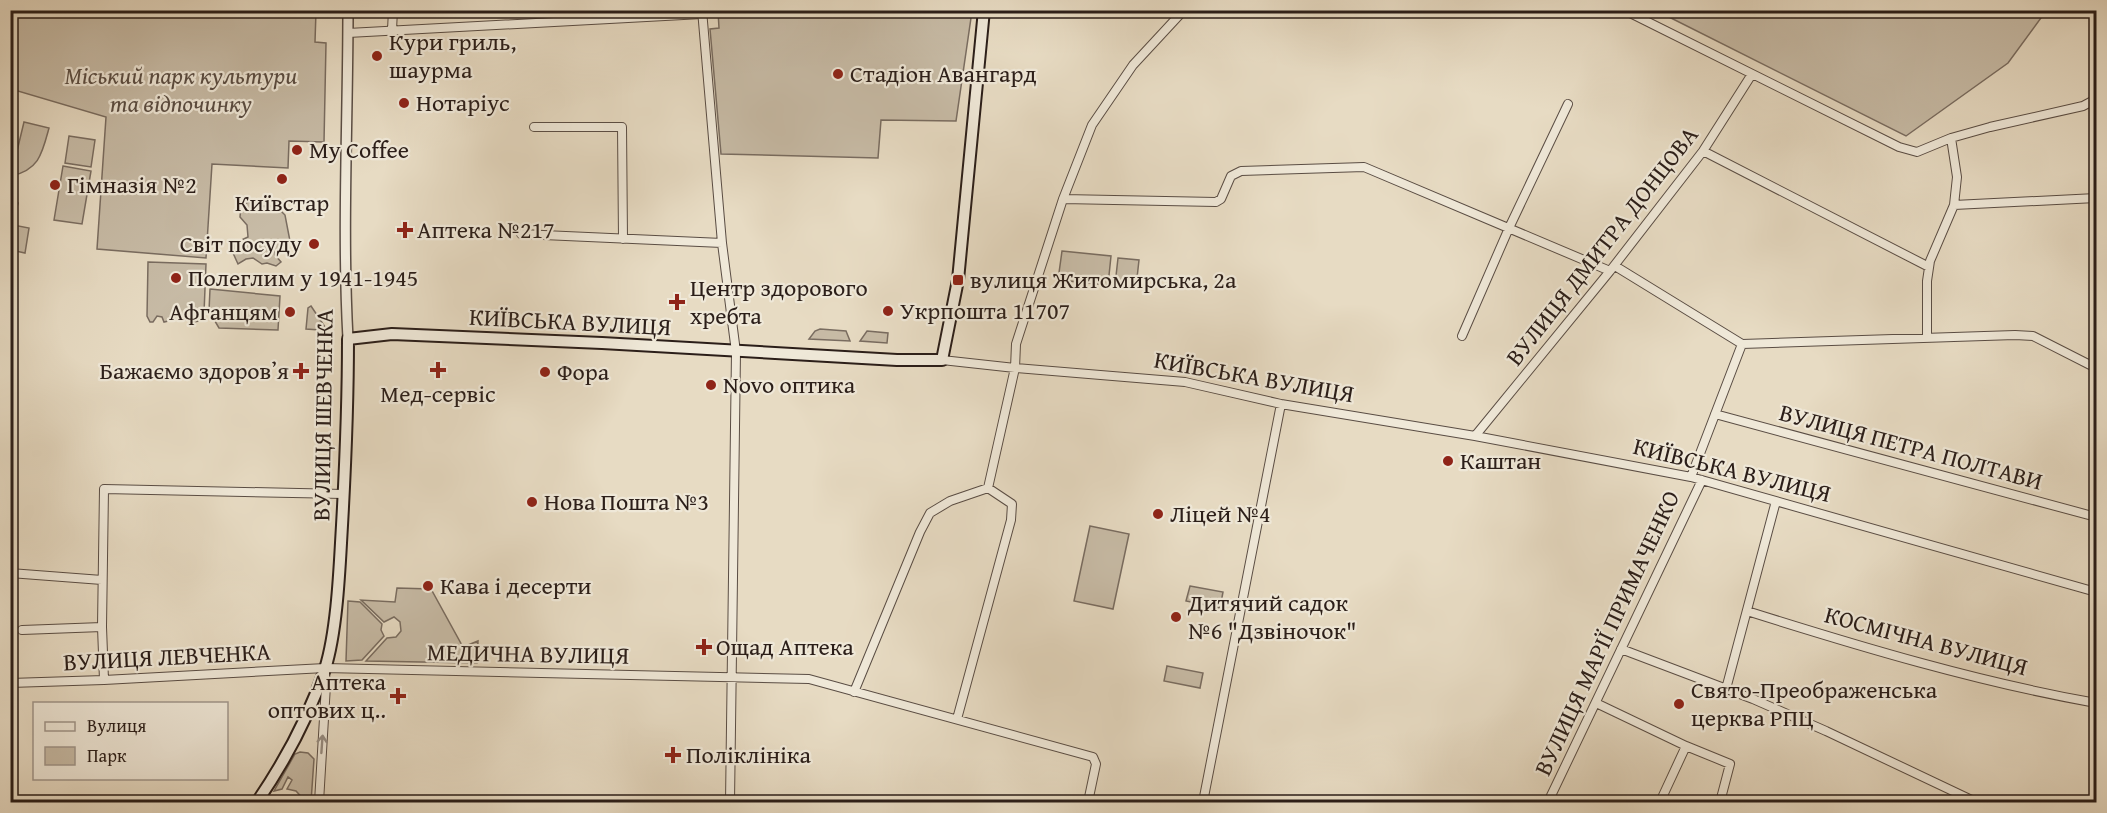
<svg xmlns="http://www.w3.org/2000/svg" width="2107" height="813" font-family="'Gentium Book Plus',serif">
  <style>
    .green { fill: #c7bba6; stroke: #796c60; stroke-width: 1.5 }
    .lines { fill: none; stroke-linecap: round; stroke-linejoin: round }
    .minor-casing { stroke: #5a4d44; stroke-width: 10 }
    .tertiary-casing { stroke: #5a4d44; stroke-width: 12 }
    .secondary-casing { stroke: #2b1e19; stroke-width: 14 }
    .minor { stroke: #efe8d8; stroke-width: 8 }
    .tertiary { stroke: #efe8d8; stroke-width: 9 }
    .secondary { stroke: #efe8d8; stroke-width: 10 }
    .oneway { stroke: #978d82 }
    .poi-dot { fill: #8f2418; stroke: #efe8d8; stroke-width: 2 }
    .labels { text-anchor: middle; stroke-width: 4.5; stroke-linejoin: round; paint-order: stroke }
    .poi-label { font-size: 24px; fill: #2b1e19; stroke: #efe8d8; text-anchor: start }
    .park-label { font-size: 24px; font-style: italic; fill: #5a4d43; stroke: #efe8d8 }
    .street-label { font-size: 24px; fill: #2b1e19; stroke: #efe8d8 }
  </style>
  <rect width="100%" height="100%" fill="#e7dbc3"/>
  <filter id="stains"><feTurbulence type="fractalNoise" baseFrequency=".00333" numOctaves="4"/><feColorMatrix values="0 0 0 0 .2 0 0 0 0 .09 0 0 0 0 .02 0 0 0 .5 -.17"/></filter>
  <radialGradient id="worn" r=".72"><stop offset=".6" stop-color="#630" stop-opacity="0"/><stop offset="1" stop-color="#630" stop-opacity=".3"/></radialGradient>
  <path class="green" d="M13,11H316L315,42L326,43L324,142L289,141L288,168L212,164L206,258L97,249L106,117L11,89L10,21Z
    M718,11H972L956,121L881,120L878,158L721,154L710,29L719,28Z
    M1657,11L2046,10V11L2008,63L1906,136Z
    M24,122L49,128C42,154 39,170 11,176Z
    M69,136L95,140L91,167L65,163Z
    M63,166L91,171L82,224L54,220Z
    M10,201L18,203L13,225L29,228L25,253L11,250Z
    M248,202L261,206H276L285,215L290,241L283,249L275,252V255L281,262L276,266L267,263L262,264L253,258L246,259L238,264L233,253V244L248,237L247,225L240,217L241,206Z
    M1062,251L1111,256L1108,285L1058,280Z
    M1118,258L1139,260L1136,287L1115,285Z
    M148,262L206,264L204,313L199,321L194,322L192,317L188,316L184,321H181L179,316L170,317L168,321L164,322L162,317L157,316L153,322H150L147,316Z
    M210,289L280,296L278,330L219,328L209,311Z
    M311,306L325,327L320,330L306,329L308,308Z
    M820,329L846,331L850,341L809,339L815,331Z
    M867,331L888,333L887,343L860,341Z
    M1090,526L1129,534L1113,609L1074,601Z
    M1190,586L1223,592L1220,608L1186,601Z
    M397,588L431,589L463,647L478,641L477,663L366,661L387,638L396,637L401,631L400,622L394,617L384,622L361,600L395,602Z
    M348,601L360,602L382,624L381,630L384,636L362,660L346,661Z
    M1167,666L1203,673L1200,688L1164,681Z
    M300,752L308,753L314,759L311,802H306L296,791L287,789L292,780L288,777L282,789L274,791L295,754Z"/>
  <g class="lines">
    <g class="minor-casing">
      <path id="minor" d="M702,10L722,243L736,352L730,802
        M1624,10L1899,147L1917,152L1951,138L1990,127L2083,106L2096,99
        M392,30L393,10
        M348,33L702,14
        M534,127H622L623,239
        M1703,151L1929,267
        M1063,199L1216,202L1221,199L1231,176L1241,171L1364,167L1610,271
        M1954,205L2096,198
        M521,234L722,243
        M1615,266L1742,344L1691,477
        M1462,336L1509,228L1568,104
        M1927,338V281L1930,261L1954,205L1957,177L1951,138
        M1742,344L2015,335L2033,336L2096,368
        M942,360L1015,368L1185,382L1281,404L1475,436L1691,477L2096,592
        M1715,414L2096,517
        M1475,436L1610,271L1703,151L1752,74
        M988,488L1015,368L1016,344L1063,199L1092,125L1133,65L1184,10
        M10,573L102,580
        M1747,611C1861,647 1978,682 2096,703
        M22,630L102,627
        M1621,649L1753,699L1826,731L1976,802
        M104,680L102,627L104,489L344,494
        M10,683L104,680L325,668L809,679L1093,757L1096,764L1088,802
        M1726,689L1776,501
        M854,692L920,532L930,513L950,501L988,488L1012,504L1011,520L957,719
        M1596,703L1686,746L1730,764L1720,802
        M319,802L326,685L325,673
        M1203,802L1281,404
        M1548,802L1702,480
        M1660,802L1686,746"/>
    </g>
    <g class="tertiary-casing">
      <path id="tertiary" d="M348,10C348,120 342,230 348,339"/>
    </g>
    <g class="secondary-casing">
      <path id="secondary" d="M257,802C285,761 309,716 325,669C336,634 339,580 341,543C345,475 348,407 348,339L392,334L602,343L897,360H942L958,280L984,10"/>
    </g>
    <use href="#minor" class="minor"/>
    <use href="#tertiary" class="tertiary"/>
    <use href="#secondary" class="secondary"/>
  </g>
  <defs><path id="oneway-shaft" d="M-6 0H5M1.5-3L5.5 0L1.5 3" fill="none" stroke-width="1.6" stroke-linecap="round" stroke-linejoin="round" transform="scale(1.5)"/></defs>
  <use class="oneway" href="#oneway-shaft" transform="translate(322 744) rotate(-86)"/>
  <g class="poi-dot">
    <circle cx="377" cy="56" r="6"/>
    <circle cx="838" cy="74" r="6"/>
    <circle cx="404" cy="103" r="6"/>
    <circle cx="297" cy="150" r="6"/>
    <circle cx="282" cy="179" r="6"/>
    <circle cx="55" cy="185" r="6"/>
    <path d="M402 221h6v6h6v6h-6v6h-6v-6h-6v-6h6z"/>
    <circle cx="314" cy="244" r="6"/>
    <circle cx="176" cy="278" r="6"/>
    <rect x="952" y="274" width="12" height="12" rx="3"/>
    <path d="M674 293h6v6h6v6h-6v6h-6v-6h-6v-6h6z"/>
    <circle cx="888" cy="311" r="6"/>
    <circle cx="290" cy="312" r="6"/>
    <path d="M435 361h6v6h6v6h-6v6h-6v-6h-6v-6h6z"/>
    <path d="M298 362h6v6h6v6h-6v6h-6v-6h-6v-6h6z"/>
    <circle cx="545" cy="372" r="6"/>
    <circle cx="711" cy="385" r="6"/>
    <circle cx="1448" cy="461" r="6"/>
    <circle cx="532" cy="502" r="6"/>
    <circle cx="1158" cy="514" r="6"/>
    <circle cx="428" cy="586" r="6"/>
    <circle cx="1176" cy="617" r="6"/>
    <path d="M701 638h6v6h6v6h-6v6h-6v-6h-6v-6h6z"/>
    <path d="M395 687h6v6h6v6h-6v6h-6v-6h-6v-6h6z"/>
    <circle cx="1679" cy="704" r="6"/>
    <path d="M670 746h6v6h6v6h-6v6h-6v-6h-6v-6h6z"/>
  </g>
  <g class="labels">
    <g class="poi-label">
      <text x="389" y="50">Кури гриль,<tspan x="389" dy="28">шаурма</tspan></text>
      <text x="850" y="82">Стадіон Авангард</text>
      <text x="416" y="111">Нотаріус</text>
      <text x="309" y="158">My Coffee</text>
      <text x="67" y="193">Гімназія №2</text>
      <text x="282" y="211" text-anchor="middle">Київстар</text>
      <text x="417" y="238">Аптека №217</text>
      <text x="302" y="252" text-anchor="end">Світ посуду</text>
      <text x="188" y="286">Полеглим у 1941-1945</text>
      <text x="970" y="288">вулиця Житомирська, 2а</text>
      <text x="690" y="296">Центр здорового<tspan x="690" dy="28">хребта</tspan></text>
      <text x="900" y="319">Укрпошта 11707</text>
      <text x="278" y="320" text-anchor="end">Афганцям</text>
      <text x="289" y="379" text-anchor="end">Бажаємо здоровʼя</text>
      <text x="557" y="380">Фора</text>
      <text x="723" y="393">Novo оптика</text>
      <text x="438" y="402" text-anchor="middle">Мед-сервіс</text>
      <text x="1460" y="469">Каштан</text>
      <text x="544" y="510">Нова Пошта №3</text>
      <text x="1170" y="522">Ліцей №4</text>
      <text x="440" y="594">Кава і десерти</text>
      <text x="1188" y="611">Дитячий садок<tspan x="1188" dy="28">№6 "Дзвіночок"</tspan></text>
      <text x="716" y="655">Ощад Аптека</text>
      <text x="386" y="690" text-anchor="end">Аптека<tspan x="386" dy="28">оптових ц‥</tspan></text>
      <text x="1691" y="698">Свято-Преображенська<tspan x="1691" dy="28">церква РПЦ</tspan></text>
      <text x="686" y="763">Поліклініка</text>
    </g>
    <g class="park-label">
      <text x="181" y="84">Міський парк культури<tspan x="181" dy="28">та відпочинку</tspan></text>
    </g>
    <g class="street-label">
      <text transform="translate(1602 246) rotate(-52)" y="8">ВУЛИЦЯ ДМИТРА ДОНЦОВА</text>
      <text transform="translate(570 322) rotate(3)" y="8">КИЇВСЬКА ВУЛИЦЯ</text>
      <text transform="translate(1254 377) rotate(10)" y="8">КИЇВСЬКА ВУЛИЦЯ</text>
      <text transform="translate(323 415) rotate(-89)" y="8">ВУЛИЦЯ ШЕВЧЕНКА</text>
      <text transform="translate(1911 447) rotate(15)" y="8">ВУЛИЦЯ ПЕТРА ПОЛТАВИ</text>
      <text transform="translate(1732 470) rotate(14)" y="8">КИЇВСЬКА ВУЛИЦЯ</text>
      <text transform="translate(1607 633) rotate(-65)" y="8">ВУЛИЦЯ МАРІЇ ПРИМАЧЕНКО</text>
      <text transform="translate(1926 641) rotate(15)" y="8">КОСМІЧНА ВУЛИЦЯ</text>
      <text transform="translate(528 654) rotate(1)" y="8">МЕДИЧНА ВУЛИЦЯ</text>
      <text transform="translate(167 657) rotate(-3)" y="8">ВУЛИЦЯ ЛЕВЧЕНКА</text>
    </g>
  </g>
  <rect width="2107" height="813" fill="none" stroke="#e7dbc3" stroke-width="36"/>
  <rect x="12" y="12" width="2083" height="789" fill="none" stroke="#2b1e19" stroke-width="3"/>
  <rect x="18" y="18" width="2071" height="777" fill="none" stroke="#2b1e19" stroke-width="1.5"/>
  <rect x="33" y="702" width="195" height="78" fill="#efe8d8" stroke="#a1978c" stroke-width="1.5"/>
  <rect x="45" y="722" width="30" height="9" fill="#efe8d8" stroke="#a1978c" stroke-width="1.5"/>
  <text x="87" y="732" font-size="18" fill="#2b1e19">Вулиця</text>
  <rect x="45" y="747" width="30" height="18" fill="#c7bba6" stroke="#a1978c" stroke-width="1.5"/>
  <text x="87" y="762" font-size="18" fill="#2b1e19">Парк</text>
  <rect width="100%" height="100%" filter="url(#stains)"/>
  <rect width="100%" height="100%" fill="url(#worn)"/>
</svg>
